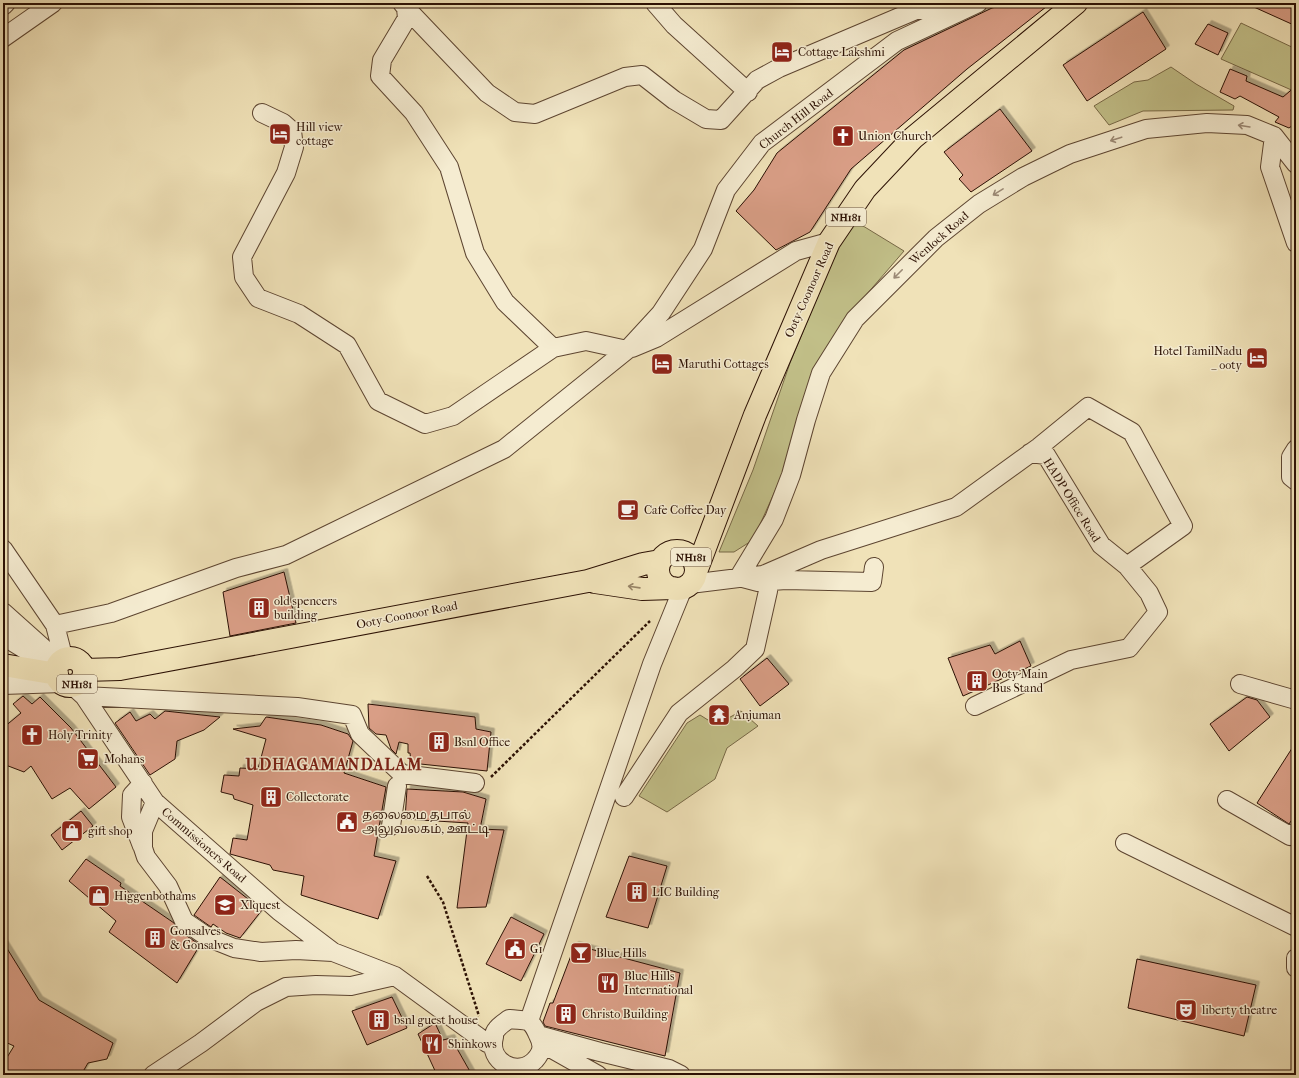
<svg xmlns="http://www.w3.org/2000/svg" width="1299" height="1078" font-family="'IM FELL French Canon','Noto Serif Tamil',serif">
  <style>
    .green { fill: #c2c089; stroke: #776846 }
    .building { fill: #d99e86; stroke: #2c1104; filter: url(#shadow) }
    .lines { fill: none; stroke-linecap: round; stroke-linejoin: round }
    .minor-casing { stroke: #5d4531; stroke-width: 20 }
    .highway-casing { stroke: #2c1104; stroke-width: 24 }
    .path { stroke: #2c1104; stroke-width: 2.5; stroke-dasharray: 3 2; stroke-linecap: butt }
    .minor { stroke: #f5ecd1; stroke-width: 18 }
    .highway { stroke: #f0e2b8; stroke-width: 22 }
    .oneway { stroke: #9b8975 }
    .oneway2 { stroke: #988467 }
    .labels { text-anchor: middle; stroke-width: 3; stroke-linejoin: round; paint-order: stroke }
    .shield { fill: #f5ecd1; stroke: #685342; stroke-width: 1 }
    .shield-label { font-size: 11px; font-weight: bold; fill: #2c1104 }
    .poi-label { font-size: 12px; fill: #2c1104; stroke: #f5ecd1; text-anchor: start }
    .street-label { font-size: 12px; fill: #2c1104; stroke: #f5ecd1 }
    .district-label { font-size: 16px; font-weight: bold; letter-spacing: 1px; fill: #7a1f14; stroke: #f5ecd1 }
  </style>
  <defs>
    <filter id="shadow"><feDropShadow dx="3.5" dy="-3.5" stdDeviation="0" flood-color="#0004"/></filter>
  </defs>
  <rect width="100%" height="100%" fill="#f0e2b8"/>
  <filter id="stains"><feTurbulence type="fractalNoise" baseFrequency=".005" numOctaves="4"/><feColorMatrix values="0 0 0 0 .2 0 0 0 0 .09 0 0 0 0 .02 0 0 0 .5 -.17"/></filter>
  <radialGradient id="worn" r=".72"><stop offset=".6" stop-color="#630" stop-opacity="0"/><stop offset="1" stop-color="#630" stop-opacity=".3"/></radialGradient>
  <path class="green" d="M1241,23L1296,49V92L1221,59Z
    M1171,67L1196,84L1234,106L1233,110L1143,111L1109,125L1094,106L1134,82L1148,80Z
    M850,218L904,251L860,302L753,540L734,552H719L753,470L790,363Z
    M741,711L758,726L727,748L715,779L667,812L639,796L687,723L700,715L716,725Z"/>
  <path class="building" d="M1013,3H1051L967,69L851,169L810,232L776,250L736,211L754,190L777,153L904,50L992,8Z
    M1245,3H1288L1296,6V26Z
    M1143,12L1166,49L1087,101L1063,65Z
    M1208,24L1228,33L1218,55L1195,44Z
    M1230,69L1247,76L1246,81L1283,97L1296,86V123L1289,128L1275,122L1279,117L1240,96L1235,99L1220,92Z
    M1000,109L1032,151L971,192L959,179L963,175L944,152Z
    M284,572L296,623L230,636L223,592Z
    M1020,641L1031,666L963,696L948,658L990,645L995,654Z
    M767,658L789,684L760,706L740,679Z
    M23,696L32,704L40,697L71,728L116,787L89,809L70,788L52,799L31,766L24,772L3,764V728L21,713L13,704Z
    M1247,697L1257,700L1270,717L1229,751L1210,724Z
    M368,704L475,717L476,729L491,732L487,771L411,763L410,753H408V744L399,742L396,754L391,749L386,735L376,734L369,728Z
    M165,711L220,717L204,730L177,741L175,759L150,775L115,723L130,712L136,721L150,714L155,719Z
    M266,717L321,725L348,734L353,741L344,773L386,787L374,856L396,861L378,919L301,895L304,876L273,870L270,865L230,854L233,838L247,840L253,805L234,799L233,795L221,792L224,775L239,776L240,768L258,769L266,739L233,729L260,726Z
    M1296,742V814L1289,824L1257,803Z
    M407,789L463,792L486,799L480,829L504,830L486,907L457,908L468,823L405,819Z
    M81,811L93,826L62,850L51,835Z
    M629,856L667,866L648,928L606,917Z
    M86,859L121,883L120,886L174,923L178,930L200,945L177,983L109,932L116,921L69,881Z
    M220,877L262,910L240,938L226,933L213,924L211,927L194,915Z
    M511,917L544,934L521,981L486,964Z
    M3,942L39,1000L113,1043L107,1059L88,1063L81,1075H3V1064L14,1046L3,1041Z
    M575,945L680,973L665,1056L545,1026L543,1022L550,1003H553Z
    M1137,959L1256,985L1244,1036L1128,1008Z
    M392,997L407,1028L367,1045L352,1011Z
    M435,1023L443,1040L451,1038L472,1075H437L418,1034Z"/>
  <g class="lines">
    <g class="minor-casing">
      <path id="minor" d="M402,3L406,8L407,18L382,60L380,76L414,113L449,167L475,253L505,302L553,348
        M655,3L674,25L748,92
        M3,6L6,3
        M406,8L487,93L515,112L535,114L625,77L642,75L674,100L706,119L721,120L757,80L779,68L916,10H940L966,3
        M3,38L53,3
        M1274,136L1270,167L1296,243
        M632,348L656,338L796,251L829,242
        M627,350L661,313L703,249L726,190L762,143L897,41L978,3
        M1296,449L1291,457V477L1296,481
        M3,549L55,625L64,660
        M874,567L872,582L786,580L758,582L739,577L774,519L791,475L806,420L821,373L855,319L936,238L979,204L1023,177L1070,154L1146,129L1207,123L1247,125L1274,136L1296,164
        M690,584L763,575L821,550L956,507L1039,447L1088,407L1132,432L1183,526L1127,566
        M3,612L60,663
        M55,625L111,613L236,568L286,555L321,538L504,449L627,350L586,341L553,348L453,416L425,424L378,401L347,345L299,314L258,298L244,277L242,257L286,173L294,147L292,131L283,123L262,113
        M3,636L47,663
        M1240,684L1296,700
        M3,685L62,683
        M73,686L84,696L155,802L279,911L333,952L395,976L487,1043L492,1045
        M84,696L297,707L352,715L360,734L402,774L475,783
        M975,706L1071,660L1129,648L1158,612L1149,593L1127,566L1101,545L1046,455L1030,453
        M624,797L679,713L734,669L755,649L768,591V582
        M1227,800L1290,836L1296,832
        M155,802L143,831V848L146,857L168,886L184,921L209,938L234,948L261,952L296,950L333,952
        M391,826L397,786
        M1125,843L1296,927
        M142,846L131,817L132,795L143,783
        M1296,958V968
        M509,1019C527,1021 530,1017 538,1035C543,1045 543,1051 535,1060C518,1078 487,1062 494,1037C494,1034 495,1031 497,1029C500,1025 505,1022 509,1019Z
        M529,1021L652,664L683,588
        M538,1035L600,1052L669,1069L681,1075
        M543,1044L598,1075
        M153,1075L201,1043L256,1002L286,987L316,985L351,986L395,976"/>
    </g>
    <g class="highway-casing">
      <path id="highway" d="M658 570a19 19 0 1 1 38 0a19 19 0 1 1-38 0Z
        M697,569L755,415L829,242L865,189L913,138L1076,3
        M595,582L642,589L673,588
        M56 672a14 14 0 1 1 28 0a14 14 0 1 1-28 0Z
        M3,665L57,674
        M84,670L120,669L588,581L643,564L660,561"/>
    </g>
    <path class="path" d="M491,777L650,621
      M427,876L443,902L479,1016"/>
    <use href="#minor" class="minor"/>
    <use href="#highway" class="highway"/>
  </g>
  <defs><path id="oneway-shaft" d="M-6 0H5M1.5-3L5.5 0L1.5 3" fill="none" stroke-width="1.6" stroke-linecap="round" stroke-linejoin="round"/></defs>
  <g class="oneway">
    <use href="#oneway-shaft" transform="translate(1244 126) rotate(-171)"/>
    <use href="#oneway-shaft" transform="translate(1116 139) rotate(162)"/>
    <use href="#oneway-shaft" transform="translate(998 192) rotate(148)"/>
    <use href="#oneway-shaft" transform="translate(898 274) rotate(135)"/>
  </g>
  <use class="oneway2" href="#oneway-shaft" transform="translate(634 587) rotate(-172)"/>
  <defs>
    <g id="hotel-square" transform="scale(1.15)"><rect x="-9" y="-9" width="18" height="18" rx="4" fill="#8f2418" stroke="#f5ecd1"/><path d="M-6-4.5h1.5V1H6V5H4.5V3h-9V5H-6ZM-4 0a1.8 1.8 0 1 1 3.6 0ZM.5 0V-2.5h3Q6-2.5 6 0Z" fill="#fff"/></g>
    <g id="church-square" transform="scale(1.15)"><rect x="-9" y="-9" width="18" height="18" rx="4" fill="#8f2418" stroke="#f5ecd1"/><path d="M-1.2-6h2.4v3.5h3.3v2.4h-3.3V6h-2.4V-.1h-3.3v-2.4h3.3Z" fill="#fff"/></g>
    <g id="cafe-square" transform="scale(1.15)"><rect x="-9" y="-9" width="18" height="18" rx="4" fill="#8f2418" stroke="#f5ecd1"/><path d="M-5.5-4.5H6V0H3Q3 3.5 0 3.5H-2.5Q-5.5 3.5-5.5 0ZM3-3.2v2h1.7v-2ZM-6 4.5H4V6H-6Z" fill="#fff"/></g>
    <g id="building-square" transform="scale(1.15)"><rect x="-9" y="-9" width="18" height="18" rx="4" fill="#8f2418" stroke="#f5ecd1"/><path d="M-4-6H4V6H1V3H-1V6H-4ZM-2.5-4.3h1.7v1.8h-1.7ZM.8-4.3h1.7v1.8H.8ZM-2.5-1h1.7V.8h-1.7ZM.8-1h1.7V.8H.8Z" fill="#fff"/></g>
    <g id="temple-square" transform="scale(1.15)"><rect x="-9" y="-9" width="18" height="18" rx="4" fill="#8f2418" stroke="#f5ecd1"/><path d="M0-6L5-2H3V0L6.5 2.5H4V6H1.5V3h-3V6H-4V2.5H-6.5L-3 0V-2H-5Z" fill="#fff"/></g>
    <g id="supermarket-square" transform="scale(1.15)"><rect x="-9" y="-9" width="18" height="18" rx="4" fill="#8f2418" stroke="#f5ecd1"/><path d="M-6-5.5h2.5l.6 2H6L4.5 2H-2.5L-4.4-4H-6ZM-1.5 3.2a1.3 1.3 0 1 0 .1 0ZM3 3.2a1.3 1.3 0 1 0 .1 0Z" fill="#fff"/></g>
    <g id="civic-square" transform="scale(1.15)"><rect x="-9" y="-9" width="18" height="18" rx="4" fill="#8f2418" stroke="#f5ecd1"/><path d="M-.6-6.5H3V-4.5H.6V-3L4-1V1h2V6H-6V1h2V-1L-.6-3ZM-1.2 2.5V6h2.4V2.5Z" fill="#fff"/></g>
    <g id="shop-square" transform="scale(1.15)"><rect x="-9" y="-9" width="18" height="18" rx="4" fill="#8f2418" stroke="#f5ecd1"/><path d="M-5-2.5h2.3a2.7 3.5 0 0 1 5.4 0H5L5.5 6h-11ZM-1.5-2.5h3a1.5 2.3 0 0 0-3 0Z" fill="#fff"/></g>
    <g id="school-square" transform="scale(1.15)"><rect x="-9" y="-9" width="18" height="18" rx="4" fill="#8f2418" stroke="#f5ecd1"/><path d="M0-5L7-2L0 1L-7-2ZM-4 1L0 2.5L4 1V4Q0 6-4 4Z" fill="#fff"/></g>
    <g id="bar-square" transform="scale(1.15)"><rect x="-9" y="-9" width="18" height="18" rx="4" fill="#8f2418" stroke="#f5ecd1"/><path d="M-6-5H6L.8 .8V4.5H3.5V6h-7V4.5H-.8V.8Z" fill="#fff"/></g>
    <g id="restaurant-square" transform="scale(1.15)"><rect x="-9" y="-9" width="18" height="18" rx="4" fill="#8f2418" stroke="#f5ecd1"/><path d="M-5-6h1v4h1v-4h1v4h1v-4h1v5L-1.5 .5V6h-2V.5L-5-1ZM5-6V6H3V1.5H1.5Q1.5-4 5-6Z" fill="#fff"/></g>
    <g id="theatre-square" transform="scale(1.15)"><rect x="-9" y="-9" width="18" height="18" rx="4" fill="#8f2418" stroke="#f5ecd1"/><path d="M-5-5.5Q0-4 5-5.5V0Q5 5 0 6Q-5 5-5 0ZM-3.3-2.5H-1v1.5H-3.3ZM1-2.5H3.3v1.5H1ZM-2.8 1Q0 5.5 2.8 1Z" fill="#fff"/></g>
  </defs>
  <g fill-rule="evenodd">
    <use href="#hotel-square" x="782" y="52"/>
    <use href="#hotel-square" x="280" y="134"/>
    <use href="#church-square" x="843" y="136"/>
    <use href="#hotel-square" x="1257" y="358"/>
    <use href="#hotel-square" x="662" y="364"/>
    <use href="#cafe-square" x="628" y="510"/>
    <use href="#building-square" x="259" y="608"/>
    <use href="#building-square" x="977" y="681"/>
    <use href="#temple-square" x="719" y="715"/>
    <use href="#church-square" x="32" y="735"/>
    <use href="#building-square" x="439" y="742"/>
    <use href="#supermarket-square" x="88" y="759"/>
    <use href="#building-square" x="271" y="797"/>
    <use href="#civic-square" x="347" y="822"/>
    <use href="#shop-square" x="72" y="831"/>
    <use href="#building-square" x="637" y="892"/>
    <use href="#shop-square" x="99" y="896"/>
    <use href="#school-square" x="225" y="905"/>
    <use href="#building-square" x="155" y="938"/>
    <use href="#civic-square" x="515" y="949"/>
    <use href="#bar-square" x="581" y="953"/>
    <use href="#restaurant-square" x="608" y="983"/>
    <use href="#theatre-square" x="1186" y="1010"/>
    <use href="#building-square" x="566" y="1014"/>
    <use href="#building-square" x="379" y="1020"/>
    <use href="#restaurant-square" x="432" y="1044"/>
  </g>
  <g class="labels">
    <g class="shield">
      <rect x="826" y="208" width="40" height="18" rx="3"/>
      <rect x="671" y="548" width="40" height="18" rx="3"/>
      <rect x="57" y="675" width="40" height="18" rx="3"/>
    </g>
    <g class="shield-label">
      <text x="846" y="221">NH181</text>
      <text x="691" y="561">NH181</text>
      <text x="77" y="688">NH181</text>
    </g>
    <g class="poi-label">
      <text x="798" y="56">Cottage Lakshmi</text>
      <text x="296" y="131">Hill view<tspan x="296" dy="14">cottage</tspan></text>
      <text x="858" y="140">Union Church</text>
      <text x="1242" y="355" text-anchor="end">Hotel TamilNadu<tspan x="1242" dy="14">_ ooty</tspan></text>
      <text x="678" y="368">Maruthi Cottages</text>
      <text x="644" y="514">Cafe Coffee Day</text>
      <text x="274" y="605">old spencers<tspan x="274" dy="14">building</tspan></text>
      <text x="992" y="678">Ooty Main<tspan x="992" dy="14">Bus Stand</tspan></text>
      <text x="734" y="719">Anjuman</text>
      <text x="48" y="739">Holy Trinity</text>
      <text x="454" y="746">Bsnl Office</text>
      <text x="104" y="763">Mohans</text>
      <text x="286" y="801">Collectorate</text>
      <text x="362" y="819">தலைமை தபால்<tspan x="362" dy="14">அலுவலகம், ஊட்டி</tspan></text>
      <text x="88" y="835">gift shop</text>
      <text x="652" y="896">LIC Building</text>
      <text x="114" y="900">Higgenbothams</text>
      <text x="240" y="909">Xlquest</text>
      <text x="170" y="935">Gonsalves<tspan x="170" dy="14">&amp; Gonsalves</tspan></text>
      <text x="530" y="953">G1</text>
      <text x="596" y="957">Blue Hills</text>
      <text x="624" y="980">Blue Hills<tspan x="624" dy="14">International</tspan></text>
      <text x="1202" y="1014">liberty theatre</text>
      <text x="582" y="1018">Christo Building</text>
      <text x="394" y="1024">bsnl guest house</text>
      <text x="448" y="1048">Shinkows</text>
    </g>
    <g class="street-label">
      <text transform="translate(796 119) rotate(-38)" y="4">Church Hill Road</text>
      <text transform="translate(939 238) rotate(-41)" y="4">Wenlock Road</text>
      <text transform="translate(809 290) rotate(-66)" y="4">Ooty-Coonoor Road</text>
      <text transform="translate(1072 500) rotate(58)" y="4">HADP Office Road</text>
      <text transform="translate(407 615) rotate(-11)" y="4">Ooty-Coonoor Road</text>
      <text transform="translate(204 845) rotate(41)" y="4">Commissioners Road</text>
    </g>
    <g class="district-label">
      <text x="334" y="770">UDHAGAMANDALAM</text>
    </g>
  </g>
  <rect width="1299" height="1078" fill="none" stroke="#f0e2b8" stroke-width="16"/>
  <rect x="4" y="4" width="1291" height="1070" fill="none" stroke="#2c1104" stroke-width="2"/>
  <rect x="8" y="8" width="1283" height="1062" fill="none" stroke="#2c1104"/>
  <rect width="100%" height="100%" filter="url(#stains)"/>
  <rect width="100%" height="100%" fill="url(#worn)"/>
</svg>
